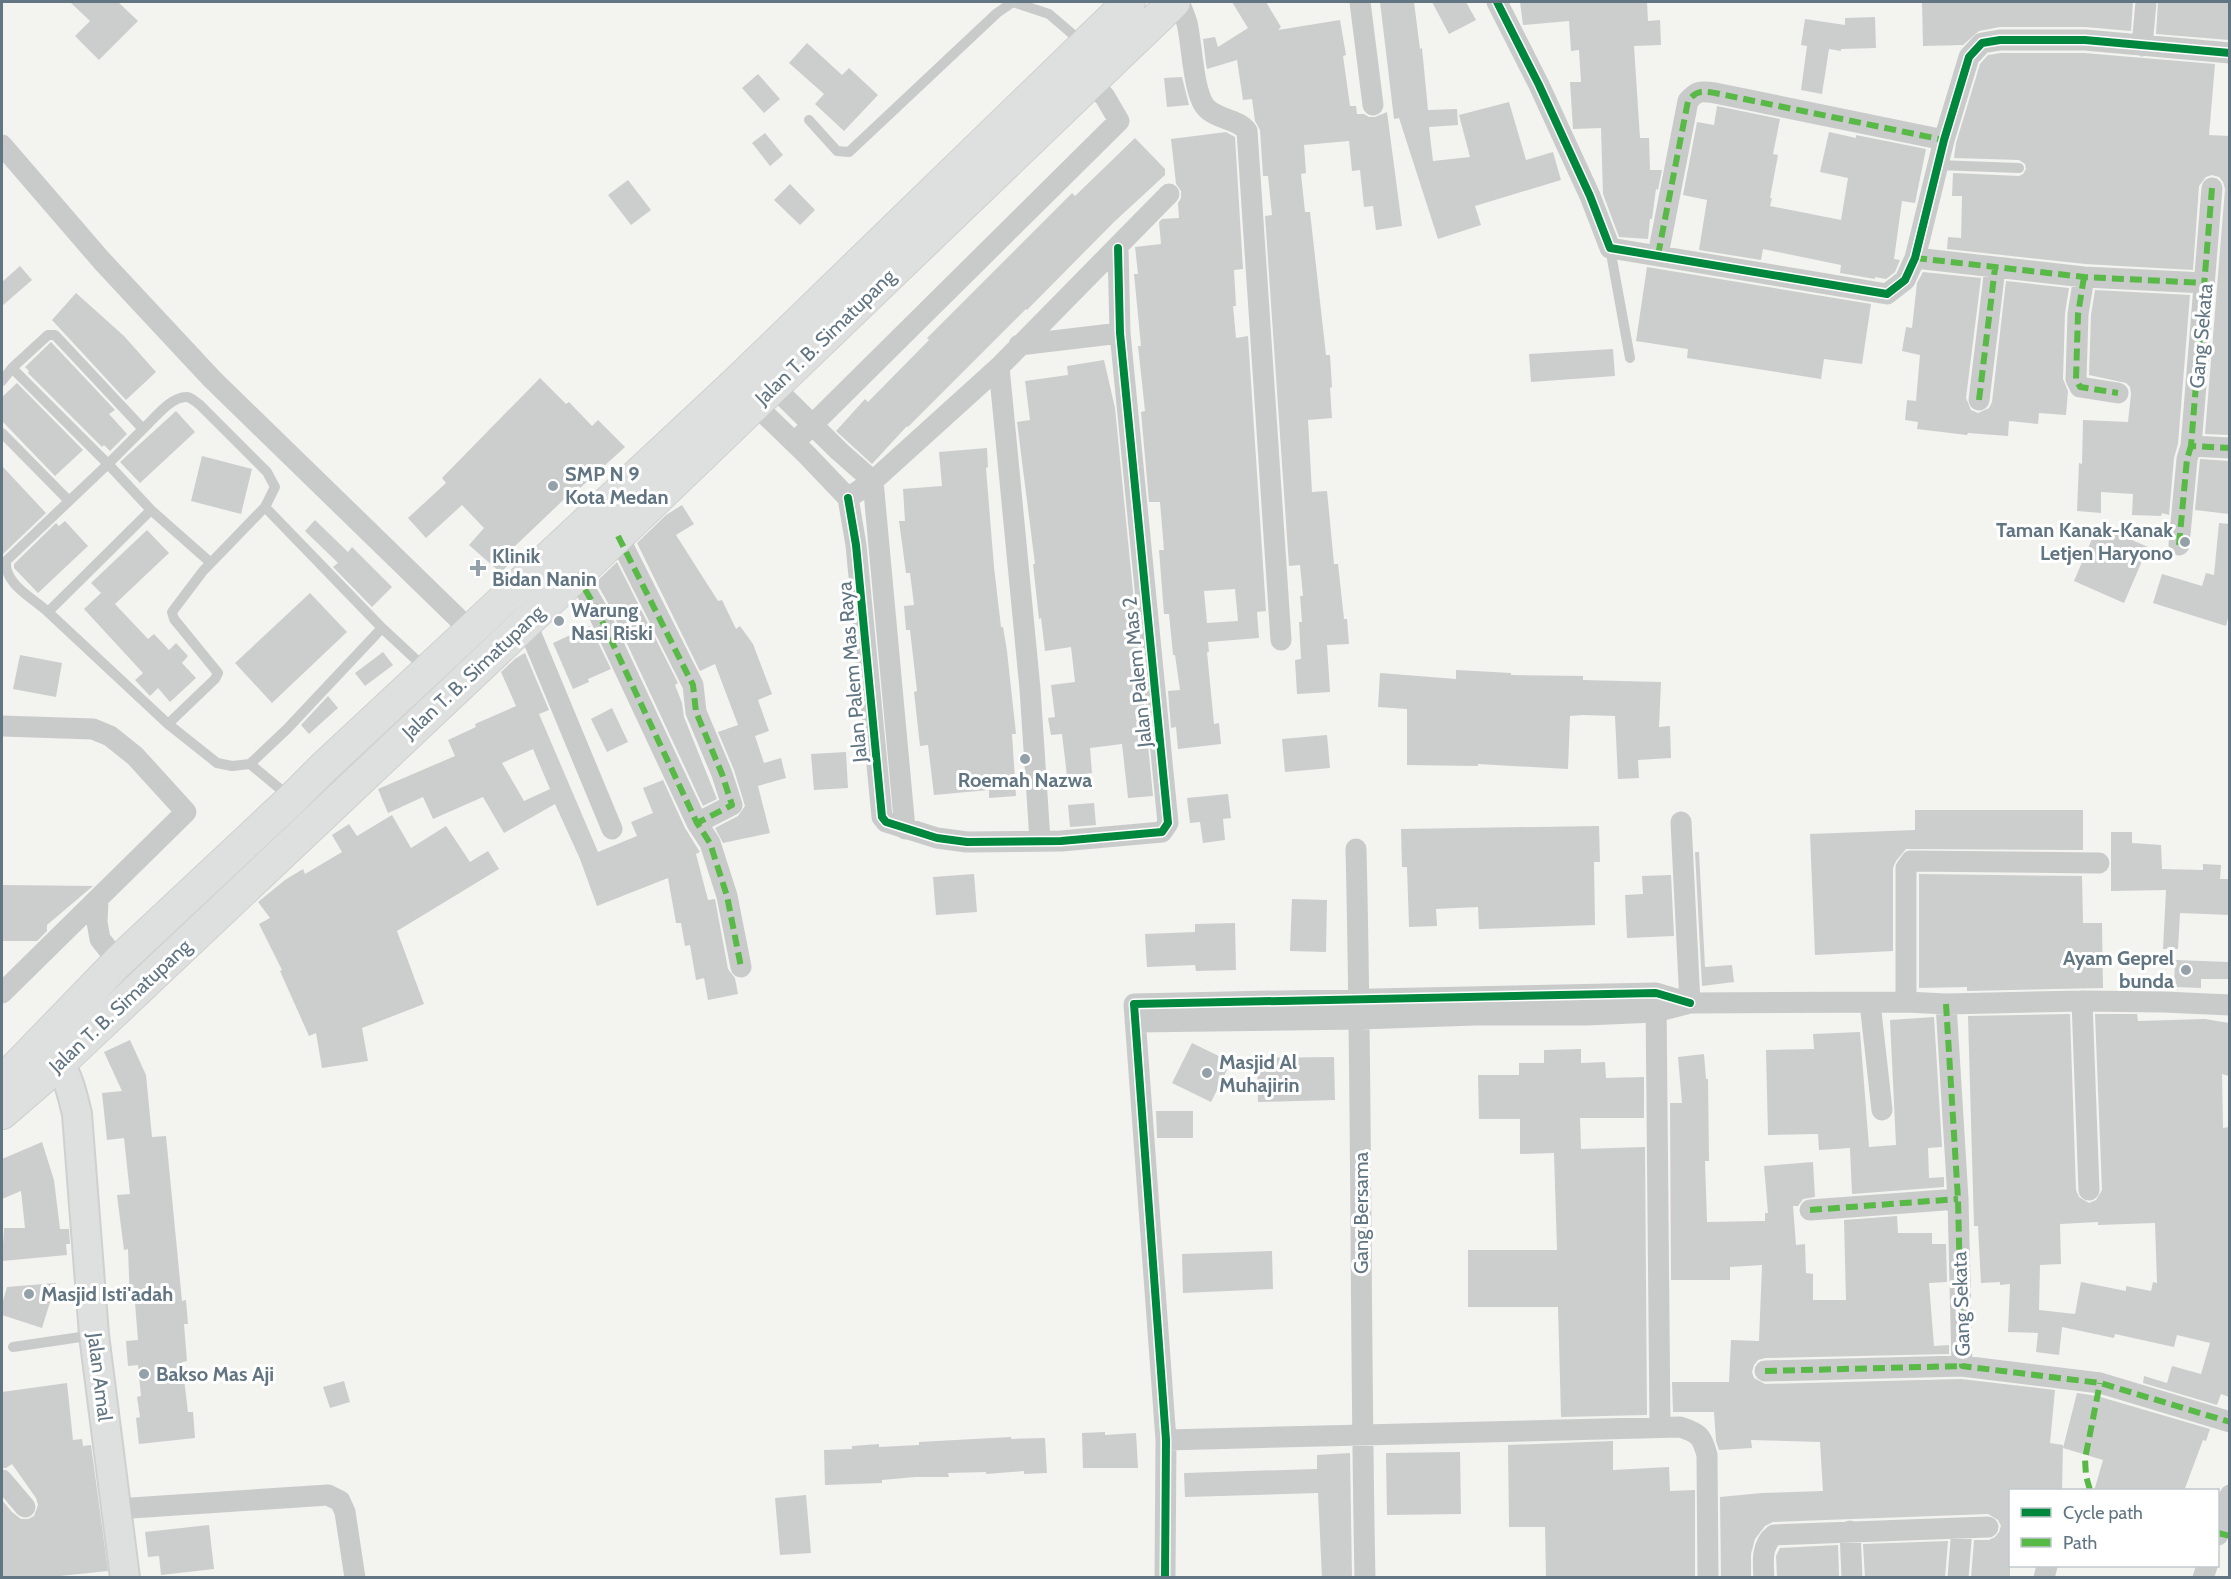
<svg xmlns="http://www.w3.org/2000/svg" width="2231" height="1579" font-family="Cabin,sans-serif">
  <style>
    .building { fill: #cccece; fill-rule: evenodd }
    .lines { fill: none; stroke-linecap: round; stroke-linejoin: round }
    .secondary-casing { stroke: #cfd0d0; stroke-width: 32 }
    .primary-casing { stroke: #cfd0cf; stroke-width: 34 }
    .lane { stroke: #c9cbcb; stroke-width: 10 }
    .street { stroke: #c9cbcb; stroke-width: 21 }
    .secondary { stroke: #dedfdf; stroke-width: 28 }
    .primary { stroke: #dedfdf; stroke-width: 32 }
    .quiet { stroke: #58b947; stroke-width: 6; stroke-dasharray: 12 6; stroke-linecap: butt }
    .cycleway-casing { stroke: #fff; stroke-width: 11 }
    .cycleway { stroke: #00873e; stroke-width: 8 }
    .poi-dot { fill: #94a1a8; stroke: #fff; stroke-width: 2 }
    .labels { text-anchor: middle; stroke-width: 6; stroke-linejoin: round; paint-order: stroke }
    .street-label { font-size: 20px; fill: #617582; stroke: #fff }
    .poi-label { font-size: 20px; font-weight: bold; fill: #617582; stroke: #fff; text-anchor: start }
  </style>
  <rect width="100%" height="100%" fill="#f3f3f0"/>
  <path class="building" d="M70,2H118L138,21L99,60L75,36L90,21Z
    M1232,2H1266L1281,27L1278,30L1340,20L1346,55L1343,56L1350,106H1356L1357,114H1364L1369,117H1375L1387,112L1402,226L1376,230L1373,206L1364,207L1360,170L1352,171L1349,141L1304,145L1306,173L1301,174L1305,212H1310L1326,355H1330L1332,387L1330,388L1332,418L1308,420L1312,492L1327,491L1334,564H1338L1344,619H1347L1349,644L1327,645L1330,692L1297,694L1295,660L1301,659L1299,622H1302L1300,596H1303L1300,565L1289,566L1265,216L1272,215L1268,176H1263L1260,130L1255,121L1252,99L1243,100L1237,60L1207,69L1206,64L1203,39L1215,37L1218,47L1248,28Z
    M1380,2H1414L1420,49L1422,48L1428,110L1457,109L1458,125L1429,127L1433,161L1470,157L1459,115L1509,102L1526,160L1553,152L1561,180L1475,206L1481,225L1438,239L1399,118L1394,119Z
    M1432,2H1466L1476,20L1449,34Z
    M1520,2H1647L1648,21L1660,20L1661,45L1634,46L1640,138H1649L1650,170H1662L1658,190L1656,189L1652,219H1650L1648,239L1619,237L1603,194L1601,128L1573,129L1570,82H1581L1579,50L1571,51L1569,21L1523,25Z
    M1922,2H2133L2131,31L2085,27H2000L1979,31L1963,45L1923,46Z
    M2158,2H2229V40L2156,34Z
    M1875,17L1876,48L1841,49V51L1829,49L1822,94L1801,90L1807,46L1801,45L1805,19L1845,25V18Z
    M807,43L842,75L849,68L878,95L844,131L815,104L824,94L789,63Z
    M2001,53H2084L2215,64L2209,135L2229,136V435L2205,434L2225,189L2223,182L2219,177L2212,175L2206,177L2199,186L2193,270L2085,264L1947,249L1948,237L1961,238L1962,196H1952L1953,173L2019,176L2023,174L2026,169L2025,164L2019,160L1954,158L1956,143L1980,64L1988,55Z
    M758,74L780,99L764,113L742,88Z
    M1182,77L1189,105L1167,107L1164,78Z
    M1717,106L1780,119L1773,154L1778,155L1770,198H1772L1770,206L1841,220L1848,178L1820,172L1829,132L1856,138V135L1926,149L1915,203L1902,201L1894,259L1900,260L1895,272L1886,279L1875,277V279L1840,273L1841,265L1763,249L1761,260L1699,250L1707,200L1683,195L1697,122L1714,125Z
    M1226,132L1235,137L1243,269L1234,270L1236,306H1233L1236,338L1248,336L1266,611L1257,612L1259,638L1208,642L1209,652H1207L1214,724L1219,723L1221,744L1178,749L1176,727L1171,728L1168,691L1180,690L1175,655H1173L1169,614H1164L1159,550H1164L1160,502H1149L1141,412L1145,411L1138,346H1141L1134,274H1138L1135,247L1161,244L1159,222L1162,219L1179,218L1178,203L1181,198V191L1176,184L1171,139ZM1235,589L1238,621L1207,623L1204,591Z
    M765,133L783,155L770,166L752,143Z
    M1135,138L1165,169V175L1114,222L1027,310L1026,309L908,427L907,426L872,464L836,431L865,399L868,402L929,340L927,338L1072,193L1075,196Z
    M628,180L651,210L631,225L608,195Z
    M790,184L815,210L800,225L774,200Z
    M20,266L32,280L2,306V282Z
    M1647,267L1871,304L1862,364L1824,359L1821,379L1687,358L1688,349L1636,341Z
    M1923,272L1981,278L1966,398L1971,410L1978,413L1989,408L1992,402L2006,281L2069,288L2065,313L2063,379L2068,391L2066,415L2039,413L2038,424L2009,421L2008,436L1968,433L1967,435L1917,429L1918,422L1905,420L1907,400L1916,401L1920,355L1902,351L1906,327L1912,328L1917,283Z
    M2095,290L2190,295L2178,444L2174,458L2169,515L2162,513L2161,516L2132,515L2133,494L2101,492V513L2077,511L2079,463L2082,464L2083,420L2128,422L2131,394L2130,387L2126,383L2089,375L2091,315Z
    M76,293L124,336L156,372L126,400L52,320Z
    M51,342L115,410L109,414L127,434L110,451L104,445L102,447L28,373L29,371L25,367Z
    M1613,349L1615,376L1531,382L1529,354Z
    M1104,360L1115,408L1153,796L1128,798L1122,744L1090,748L1092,773L1067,776L1062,734L1051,735L1048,718L1055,717L1051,685L1075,682L1071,647L1045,651L1041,618L1039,619L1033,564H1035L1017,422L1030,420L1025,381L1068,375L1067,366Z
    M540,378L566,404L569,402L592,426L598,420L625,447L580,488L578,486L513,548L518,553L501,573L469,545L484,528L462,505L426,538L408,518L446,483L442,478Z
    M17,383L83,450L55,476L2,421V397Z
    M176,411L195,432L140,483L120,462Z
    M987,448L988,467L986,468L994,567L1001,627H1003L1007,651L1016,734H1012L1016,796L989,798V790L934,795L928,745L920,746L914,692L917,691L910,630H906L904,606L914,605L910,573H906L899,521H905L903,489L942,486L939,452Z
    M202,456L252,469L241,514L191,501Z
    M2200,459L2229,461V514L2195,510Z
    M2,466L46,513L2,555Z
    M682,505L694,524L676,535L718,601L722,600L736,629L740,626L753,644L772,694L758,700L769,731L755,736L764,763L781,758L786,778L758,786L770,833L723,843L715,828L738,816L745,806L734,770L718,732L738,725L715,664L700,671L637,543L666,515Z
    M315,520L348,552L352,547L392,587L372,607L333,567L338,563L305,531Z
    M65,521L88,546L38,593L14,568V564L56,523L59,526Z
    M2219,523L2229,524V614L2226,626L2153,603L2162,574L2202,586L2206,573L2214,575Z
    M2098,525L2148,547L2124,603L2074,581Z
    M147,530L169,553L115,604L148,639L154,634L169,650L176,643L188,656L182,663L196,678L170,702L158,688L150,696L135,680L143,673L84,609L101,593L91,583Z
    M617,562L678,683L675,685L682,703L684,717L717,799L703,806L608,603L596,582Z
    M310,593L347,632L272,703L235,663Z
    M590,626L611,669L588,679L589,682L573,689L553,643Z
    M383,652L393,665L365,686L355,673Z
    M525,653L549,710L539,714L598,852L637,836L631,822L653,813L643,788L663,780L685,828L698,849L700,852L696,854L708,900L715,899L728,969L735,978L738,994L708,1000L704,978L696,980L690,945L685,946L681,923H676L668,878L597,906L580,859L555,804L504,833L483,797L433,819L423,797L388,813L378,789L455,756L448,740L476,727L475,724L516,706L501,672L516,658ZM533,749L550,789L524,801L502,763Z
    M20,655L62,663L56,697L13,689Z
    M1456,670L1511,673V675L1583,676V680L1661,682L1659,727L1670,726L1671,758L1638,760L1639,778L1618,779L1615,716L1583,715L1570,716L1568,769L1478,764V766L1407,765V709L1378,707L1380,673L1456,679Z
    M328,696L338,708L309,734L301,725Z
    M612,708L628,742L607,752L591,719Z
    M1327,735L1330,768L1285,772L1282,739Z
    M846,752L848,788L814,790L811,754Z
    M1228,794L1231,818L1223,819L1225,840L1203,843L1200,822L1190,823L1187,798Z
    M1094,803L1096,825L1070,827L1068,805Z
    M1915,810H2083V850L1906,849L1896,861L1893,868V951L1815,955L1810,834L1915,830Z
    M392,815L411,848L446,826L470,862L488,851L499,869L397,931L424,1004L362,1028L368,1061L322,1068L316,1033L309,1036L280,971L282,970L259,924L270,918L258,902L285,880L303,869L305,874L342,852L332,835L349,824L357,836Z
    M1599,826L1600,862H1594L1595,925L1479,929L1478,907L1436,909L1437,926L1409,927L1407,867H1402L1401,829Z
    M2111,832H2132V843L2161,845L2162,869L2203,870V864L2221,865L2220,879H2229V915L2180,913L2178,949H2163L2166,890L2111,891Z
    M1695,852H1699L1705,967L1732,965L1734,982L1702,986Z
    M974,874L977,912L936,915L933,877Z
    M1919,874L2082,876L2083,923H2102L2103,988L1967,991V987L1919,988Z
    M1671,875L1674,936L1627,938L1625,895L1643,894L1642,876Z
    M2,885L93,886L47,925V931L37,941H2Z
    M1292,899L1327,900L1326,952L1290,951Z
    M1235,923L1236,970L1196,971L1195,965L1147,967L1145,934L1195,932V924Z
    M2175,960L2229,962L2228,979H2201V988L2174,987Z
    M2070,1014L2076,1190L2079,1197L2089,1203L2096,1200L2102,1190L2095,1014H2137L2138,1021L2205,1019L2229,1023V1076L2222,1074L2223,1128L2229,1127V1397L2221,1394L2217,1405L2143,1383L2144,1376L2167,1383L2172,1366L2201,1374L2210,1343L2177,1335L2174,1347L2115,1334L2114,1338L2062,1327L2059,1355L2036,1352L2038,1333L2008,1332L2010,1284L2000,1285V1282L1981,1283L1978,1226H1974L1968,1016ZM2098,1222V1225L2155,1223L2157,1283L2153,1282L2151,1291L2126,1286V1291L2081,1282L2075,1314L2039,1310L2040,1265L2061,1264L2060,1224Z
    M1934,1017L1942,1147L1928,1148L1929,1178L1944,1177V1187L1852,1194L1850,1148L1819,1150L1818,1134L1768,1135L1766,1050L1814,1049L1813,1034L1860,1032L1869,1147L1896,1145L1890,1020Z
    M130,1040L146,1075L152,1137L166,1136L182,1301L186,1300L188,1324H184L187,1361L182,1362L188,1412H193L195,1438L139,1444L136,1418L140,1417L137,1397L141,1396L138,1365L128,1366L126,1341L138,1340L135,1303H130L128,1249L124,1250L117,1195L130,1194L124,1138L107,1140L102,1093L122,1091L104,1052Z
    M1192,1043L1231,1062L1211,1102L1172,1083Z
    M1581,1049V1063L1605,1062L1606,1078L1644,1077V1118H1580L1581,1149L1645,1147L1647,1415L1561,1417L1558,1307H1468V1250H1557L1554,1153L1520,1154V1119H1479L1478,1075H1519V1063H1544V1050Z
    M1704,1054L1706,1079H1708L1709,1161H1705L1707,1222L1765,1221V1213H1768L1764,1166L1813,1162L1815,1197L1803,1199L1798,1206H1793L1796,1245L1805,1244L1806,1273L1813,1274V1300H1846L1844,1220L1897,1216L1898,1233H1932V1244H1946L1947,1282L1929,1283L1934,1346L1949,1345V1354L1765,1358L1758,1360L1754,1365L1752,1372L1754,1378L1765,1384L1961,1379L2055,1390L2050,1443L2063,1445L2062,1491H2010V1578H1971L1974,1540H1989L1995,1537L1999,1532L2001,1526L1998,1520L1988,1514L1773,1522L1765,1526L1755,1539L1751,1554V1578H1721L1720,1497L1762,1493L1823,1491L1820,1442L1751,1440L1752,1448L1719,1450L1716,1441L1714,1412H1673L1672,1382H1729L1731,1340L1759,1341L1762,1265L1730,1267V1280H1671L1670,1103H1682L1678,1057Z
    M1334,1057L1335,1100L1258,1102L1257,1058Z
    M1156,1111H1193V1138H1157Z
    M42,1142L54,1180L60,1229H69L70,1244H66L67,1255L2,1261L4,1228H25L21,1191L2,1199V1159Z
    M1272,1251L1273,1289L1183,1293L1182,1254Z
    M56,1283L42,1328L2,1315V1304L7,1287Z
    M344,1381L350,1402L330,1408L323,1387Z
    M67,1383L73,1440L82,1439L83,1446L91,1445L108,1571L60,1576V1578H2V1500L12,1512L21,1519H28L34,1516L38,1505L36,1498L12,1464L6,1468H2V1392Z
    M2077,1393L2097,1396L2210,1429L2206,1441L2203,1440L2184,1491H2094L2103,1460L2063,1448Z
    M1105,1432V1435L1136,1433L1138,1468H1083L1082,1433Z
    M1011,1437V1439L1045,1438L1047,1473L1024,1474V1471L986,1474V1472L948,1473L949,1477H915L882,1480V1483L825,1485L824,1450L852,1449V1446L879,1444V1447L919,1445V1442Z
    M1613,1441V1470L1669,1467L1670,1491L1695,1490V1578H1546L1545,1527H1509L1508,1445Z
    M1460,1452L1461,1514L1387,1515L1386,1453Z
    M1350,1453L1352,1578H1322L1318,1493L1185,1497L1184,1473L1317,1469V1455Z
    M806,1495L811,1553L780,1555L775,1498Z
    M209,1525L214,1569L161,1575L159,1556L148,1557L145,1532Z
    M1948,1541L1945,1578H1865L1863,1544Z
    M1838,1545L1839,1576L1777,1578L1776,1556L1780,1548Z"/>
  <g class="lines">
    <g class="secondary-casing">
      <path id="secondary" d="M45,1047C67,1070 70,1084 77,1114L94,1335L125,1578"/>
    </g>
    <g class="primary-casing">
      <path id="primary" d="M2,1082L118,962L292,799L323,768L735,384L1129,2
        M2,1113L60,1063L618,536L1174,2"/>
    </g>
    <path class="lane" d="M809,120L837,151L849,152L997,13L1013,2L1049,14L1084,44
      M1937,165L2019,168
      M1610,248L1630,358
      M12,368L48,335H55L143,429L108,464L151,510L211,563
      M2,381L12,368L108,464L6,561C4,584 33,598 48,612
      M143,429C154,419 171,396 187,397C192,398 196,402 200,405L267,472L275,487L265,507L382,628L425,668
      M2,433L69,501
      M151,510L48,612L168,724L217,763L232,766L250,764L287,729L382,628
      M168,724L215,679L218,673L174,619L172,612L203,571L265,507
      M250,764L291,798
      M13,1347L94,1335"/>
    <path class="street" d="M1179,2C1182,9 1185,16 1187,23C1192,44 1193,88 1204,105C1214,120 1238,118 1247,131L1281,640
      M1360,2L1373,105
      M1497,2L1539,85L1590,196L1610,248L1887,294L1905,280L1915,258L1944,140L1969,57L1982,43L2000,40H2085L2230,53
      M2142,46L2146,2
      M2,145L102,261L212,379L471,631
      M2212,188L2191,446L2230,448
      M1658,255L1688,101C1697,90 1702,91 1715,93L1944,140
      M1915,258L2084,277L2205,283
      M2084,277L2078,314L2076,379L2080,387L2118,393
      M1019,345L1120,333
      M999,367L1030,689L1040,840
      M766,379L839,451L873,481
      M746,396L807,455L848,498
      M1979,400L1995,268
      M795,442L1119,121L1105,97L1092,83
      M873,481L905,829
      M848,498L856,545L882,817L886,822L937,838L967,842L1061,841L1162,832L1168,823L1120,333L1118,248
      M848,498L873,481L999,367L1169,194
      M618,536L693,685L696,712L722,774L732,805L697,823
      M2179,545L2187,459L2191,446
      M576,574L596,608L697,823L710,843L727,896L741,967
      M526,622L612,829
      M2,726L93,729L110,736L135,756L186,812L2,993
      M1681,822L1690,1003
      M1356,849C1362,1092 1360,1335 1365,1578
      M98,899L97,922L100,939L118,962
      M1656,1000L1660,1426
      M2082,1001L2089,1190
      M1906,1002V868L1911,861L2099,863
      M1870,1003L1882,1110
      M1946,1004L1958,1199L1962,1366L2100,1383L2230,1422
      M1135,1022L1360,1019L1475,1015H1586L1655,1012L1690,1003L1906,1002L1946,1004L2082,1001L2164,1002L2230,1005
      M1810,1210L1958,1199
      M1765,1371L1962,1366
      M1166,1440L1680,1427C1699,1433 1702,1436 1707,1455L1708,1578
      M2,1480L25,1507
      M116,1509L328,1495L340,1501L345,1512L355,1578
      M1850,1531L1852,1578
      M2218,1535L2230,1495
      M1165,1578L1166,1440L1134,1004L1656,993L1690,1003
      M1764,1578C1763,1563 1761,1545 1774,1535L1988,1527
      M1958,1578L1962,1528
      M2044,1578L2047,1566
      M2203,1578L2207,1566"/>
    <use href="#secondary" class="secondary"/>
    <use href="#primary" class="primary"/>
    <path class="quiet" d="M2212,188L2191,446L2230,448
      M1658,255L1688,101C1697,90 1702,91 1715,93L1944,140
      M1915,258L2084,277L2205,283
      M2084,277L2078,314L2076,379L2080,387L2118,393
      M1979,400L1995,268
      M618,536L693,685L696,712L722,774L732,805L697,823
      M2179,545L2187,459L2191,446
      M576,574L596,608L697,823L710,843L727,896L741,967
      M1946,1004L1958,1199L1962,1366L2100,1383L2230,1422
      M1810,1210L1958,1199
      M1765,1371L1962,1366
      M2090,1490L2086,1476L2085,1459L2100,1383
      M2218,1533L2230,1536"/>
    <g class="cycleway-casing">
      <path id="cycleway" d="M1497,2L1539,85L1590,196L1610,248L1887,294L1905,280L1915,258L1944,140L1969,57L1982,43L2000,40H2085L2230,53
        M848,498L856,545L882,817L886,822L937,838L967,842L1061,841L1162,832L1168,823L1120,333L1118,248
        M1165,1578L1166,1440L1134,1004L1656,993L1690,1003"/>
    </g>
    <use href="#cycleway" class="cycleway"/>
  </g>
  <g class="poi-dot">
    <circle cx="553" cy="486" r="6"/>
    <circle cx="2185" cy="542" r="6"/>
    <path d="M475 559h6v6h6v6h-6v6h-6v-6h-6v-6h6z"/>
    <circle cx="559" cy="621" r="6"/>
    <circle cx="1025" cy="759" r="6"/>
    <circle cx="2186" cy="970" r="6"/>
    <circle cx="1207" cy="1073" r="6"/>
    <circle cx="29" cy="1294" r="6"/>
    <circle cx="144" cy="1374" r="6"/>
  </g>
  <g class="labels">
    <g class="street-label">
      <text transform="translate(2201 336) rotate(-85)" y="7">Gang Sekata</text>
      <text transform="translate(825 337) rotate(-44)" y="7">Jalan T. B. Simatupang</text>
      <text transform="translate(473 672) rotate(-43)" y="7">Jalan T. B. Simatupang</text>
      <text transform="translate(852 672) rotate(-95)" y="7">Jalan Palem Mas Raya</text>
      <text transform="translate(1137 672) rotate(-96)" y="7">Jalan Palem Mas 2</text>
      <text transform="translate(120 1006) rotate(-43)" y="7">Jalan T. B. Simatupang</text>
      <text transform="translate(1361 1213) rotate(-90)" y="7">Gang Bersama</text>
      <text transform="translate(1961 1304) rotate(-92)" y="7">Gang Sekata</text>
      <text transform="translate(100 1377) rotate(83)" y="7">Jalan Amal</text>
    </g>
    <g class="poi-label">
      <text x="565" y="481">SMP N 9<tspan x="565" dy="23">Kota Medan</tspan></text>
      <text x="2173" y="537" text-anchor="end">Taman Kanak-Kanak<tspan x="2173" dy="23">Letjen Haryono</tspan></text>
      <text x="492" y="563">Klinik<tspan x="492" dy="23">Bidan Nanin</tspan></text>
      <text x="571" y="617">Warung<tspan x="571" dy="23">Nasi Riski</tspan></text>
      <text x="1025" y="787" text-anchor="middle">Roemah Nazwa</text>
      <text x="2174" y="965" text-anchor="end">Ayam Geprel<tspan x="2174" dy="23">bunda</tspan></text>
      <text x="1219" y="1069">Masjid Al<tspan x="1219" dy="23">Muhajirin</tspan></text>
      <text x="41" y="1301">Masjid Isti'adah</text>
      <text x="156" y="1381">Bakso Mas Aji</text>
    </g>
  </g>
  <rect width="2231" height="1579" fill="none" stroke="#617582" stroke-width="6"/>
  <rect x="2009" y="1489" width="210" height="78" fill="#ffffff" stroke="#c0c8cd" stroke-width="1.5"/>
  <rect x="2021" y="1508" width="30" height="9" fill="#00873e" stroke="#c0c8cd" stroke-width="1.5"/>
  <text x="2063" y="1519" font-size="18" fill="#617582">Cycle path</text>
  <rect x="2021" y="1538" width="30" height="9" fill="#58b947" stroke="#c0c8cd" stroke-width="1.5"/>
  <text x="2063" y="1549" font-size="18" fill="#617582">Path</text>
</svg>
